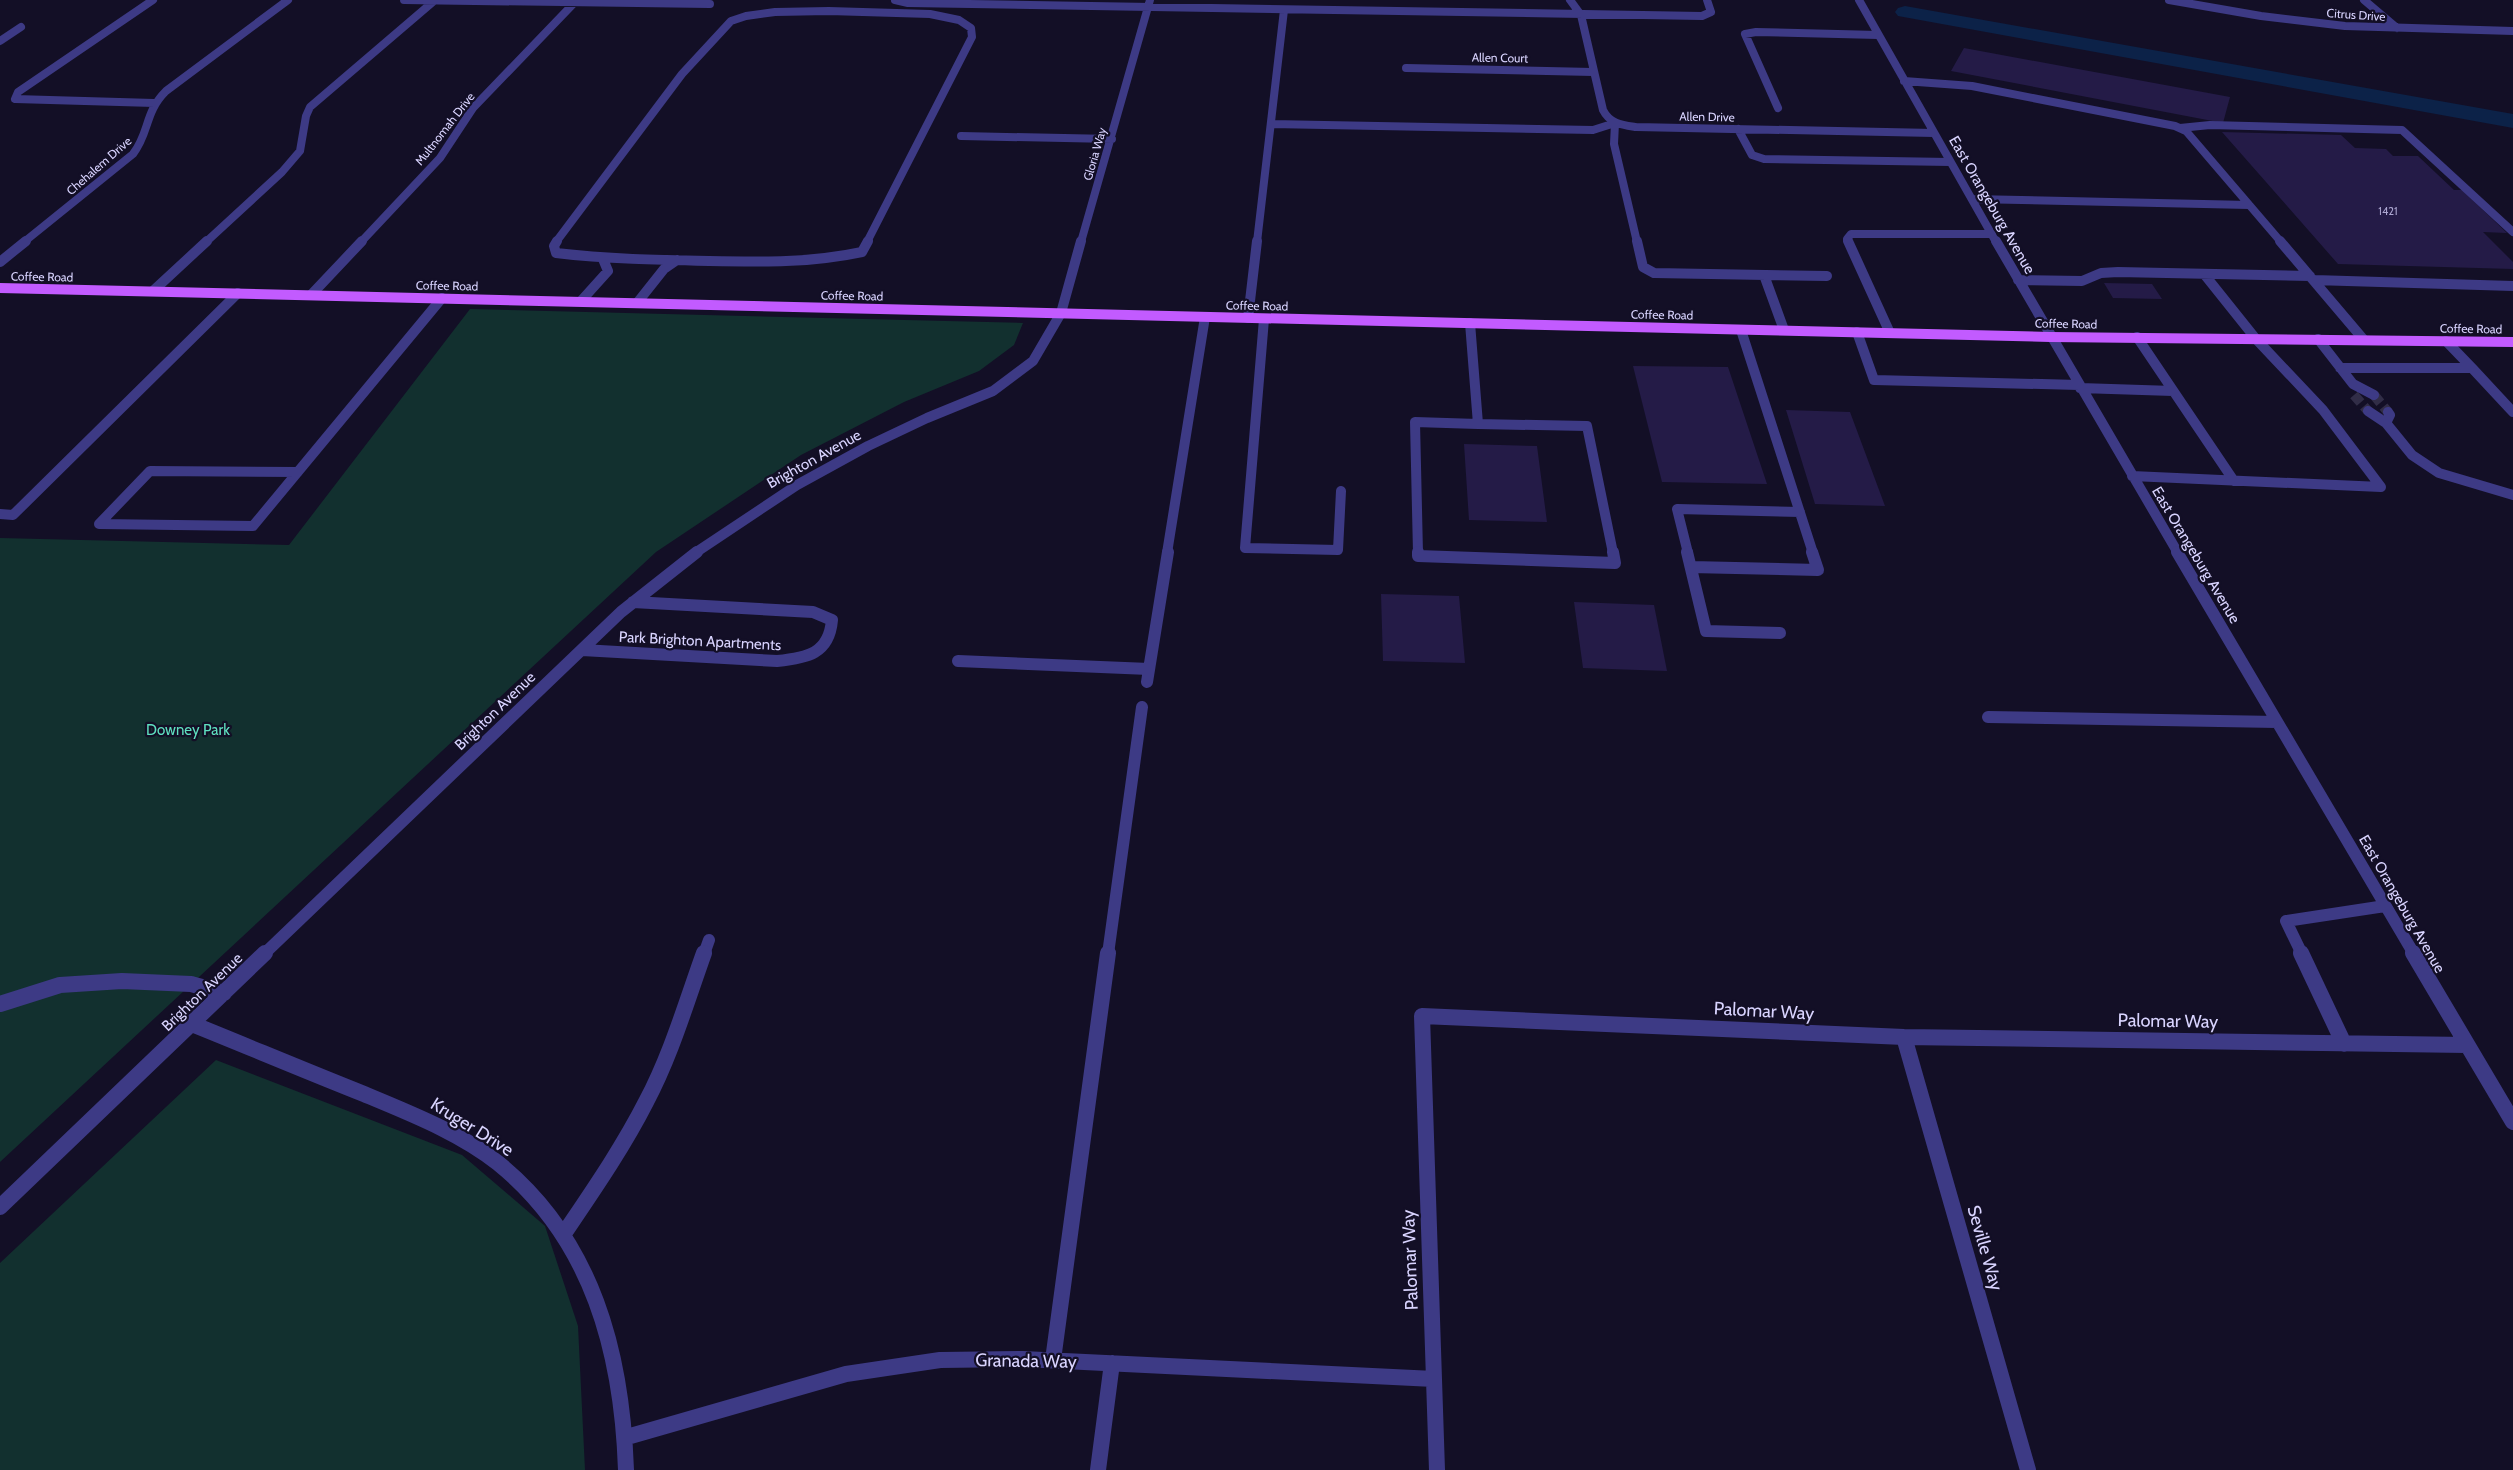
<svg xmlns="http://www.w3.org/2000/svg" width="2513" height="1470" font-family="Cabin,sans-serif">
  <style>
    .green { fill: #12302f }
    .lines { fill: none; stroke-linecap: round; stroke-linejoin: round }
    .canal { fill: #0c2248; fill-rule: evenodd }
    .building { fill: #241b47 }
    .minor-tunnel { stroke: #312d47; stroke-width: 10; stroke-dasharray: 10 5; stroke-linecap: butt }
    .minor-far3 { stroke: #3d3a85; stroke-width: 8 }
    .minor-far2 { stroke: #3d3a85; stroke-width: 10 }
    .minor-far1 { stroke: #3d3a85; stroke-width: 12 }
    .minor { stroke: #3d3a85; stroke-width: 16 }
    .major { stroke: #c25bff; stroke-width: 10 }
    .labels { text-anchor: middle; stroke-width: 4.5; stroke-linejoin: round; paint-order: stroke }
    .far-number-label { font-size: 11px; fill: #aca6d1 }
    .far-street-label { font-size: 12px; fill: #d9d4ff; stroke: #130f26 }
    .street-label { font-size: 15px; fill: #d9d4ff; stroke: #130f26 }
    .park-label { font-size: 15px; fill: #5fe0c0; stroke: #130f26 }
    .near-street-label { font-size: 18px; fill: #d9d4ff; stroke: #130f26 }
  </style>
  <rect width="100%" height="100%" fill="#130f26"/>
  <path class="green" d="M470,309L1023,323L1014,345L979,371L904,402L801,455L656,552L0,1162V538L289,545Z
    M216,1060L462,1155L545,1226L578,1326L585,1470H0V1263Z"/>
  <g class="lines">
    <path class="canal" d="M1905,6L2513,114V128L1898,16L1895,12L1898,8Z"/>
  </g>
  <path class="building" d="M1964,48L2230,97L2223,123L1951,71Z
    M2222,132L2341,135L2355,148L2386,149L2393,156H2418L2454,190H2462L2507,233L2483,232L2513,262V269L2338,264Z
    M2104,283L2152,284L2162,299L2113,298Z
    M1633,366L1728,367L1767,484L1662,482Z
    M1786,410L1850,412L1885,506L1815,504Z
    M1464,444L1537,446L1547,522L1469,520Z
    M1381,594L1459,596L1465,663L1383,661Z
    M1574,602L1654,605L1667,671L1583,668Z"/>
  <g class="lines">
    <path class="minor-tunnel" d="M2354,395L2368,411
      M2374,395L2388,412"/>
    <path class="minor-far3" d="M153,0L18,92L15,99L154,103
      M404,0L710,4
      M895,0L908,3L1702,16L1711,12L1707,0
      M1570,0L1581,15L1603,110C1610,124 1622,125 1636,127L1934,133
      M1859,0L1996,242
      M2169,0L2261,16L2345,26L2513,31
      M2364,0L2397,28
      M0,41L21,27
      M1406,68L1593,72
      M1904,81L1972,86L2175,126L2186,131L2281,242
      M1778,108L1745,34L1756,32L1878,35
      M1271,124L1593,130L1615,123L1614,144L1637,242
      M2180,128L2210,125L2402,130L2513,232
      M1738,129L1752,155L1764,159L1950,162
      M961,136L1112,139
      M1972,199L2249,205
      M24,242L133,154C150,132 144,113 166,91L288,0
      M206,242L282,172L300,151L306,116L310,107L434,1
      M361,242L440,158L473,108L577,0
      M556,242L682,74L731,21L746,16L775,12L829,11L930,14L959,20L971,28L972,37L867,242
      M1081,242L1150,0
      M1257,242L1284,10
      M1848,242L1847,239L1851,234H1992"/>
    <path class="minor-far2" d="M557,241L554,246L556,253C607,259 658,260 709,261C761,262 811,263 862,252L868,241
      M1637,241L1643,267L1654,273L1827,276
      M1848,241L1890,333
      M1996,241L2178,553
      M2280,241L2364,340
      M0,262L26,241
      M1764,275L1784,330
      M2018,280L2082,281L2101,273L2118,272L2310,276
      M2314,280L2513,286
      M153,291L207,241
      M311,295L362,241
      M581,301L608,271L603,259
      M637,303L664,269L677,260
      M1248,318L1257,241
      M1264,319L1245,548L1338,550L1341,491
      M1470,323L1478,424
      M1741,330L1813,553
      M1857,332L1874,380L2079,385
      M2137,337L2234,481
      M2318,339L2353,384L2374,395
      M2446,341L2472,368
      M2340,368H2472L2513,412
      M2080,388L2173,391
      M2368,411L2386,423L2390,415L2388,412
      M2386,423L2412,455L2439,473L2513,495
      M1478,424L1587,426L1613,553
      M2132,476L2381,487L2323,410L2256,339L2204,274
      M0,514L13,515L238,293
      M99,524L253,526L442,298
      M99,524L150,471L298,472
      M695,553L797,485L868,446L927,418L993,391L1033,361L1061,313L1081,241
      M1167,553L1205,317
      M1418,553L1415,422L1478,424
      M1688,553L1677,509L1800,512"/>
    <path class="minor-far1" d="M1418,552V556L1615,563L1613,552
      M1687,552L1706,631L1780,633
      M2177,552L2414,954
      M1691,567L1818,570L1812,552
      M582,650L777,661C807,658 829,654 832,620L813,612L633,602
      M958,661L1149,669
      M1147,682L1168,552
      M1988,717L2277,722
      M264,954L621,612L697,552
      M704,954L709,940
      M1108,954L1142,707
      M2302,954L2286,921L2385,906"/>
    <path class="minor" d="M2301,953L2344,1044
      M2413,953L2513,1122
      M0,1004L60,985L122,981L191,984L224,993
      M192,1024C249,1047 306,1071 364,1094C409,1113 459,1132 498,1163C593,1240 622,1353 626,1470
      M1904,1037L2028,1470
      M0,1207L265,953
      M563,1235C592,1192 622,1149 646,1102C671,1055 686,1003 704,953
      M1053,1360L1108,953
      M627,1437L846,1374L940,1360L1023,1359L1434,1379
      M1098,1470L1112,1363
      M1437,1470L1422,1016L1904,1037L2467,1045"/>
    <path class="major" d="M0,288L2050,337L2513,342"/>
  </g>
  <g class="labels">
    <g class="far-number-label">
      <text x="2388" y="215">1421</text>
    </g>
    <g class="far-street-label">
      <text transform="translate(2356 15) rotate(4)" y="4">Citrus Drive</text>
      <text transform="translate(1500 58) rotate(1)" y="4">Allen Court</text>
      <text transform="translate(1707 117) rotate(1)" y="4">Allen Drive</text>
      <text transform="translate(445 129) rotate(-52)" y="4">Multnomah Drive</text>
      <text transform="translate(1095 154) rotate(-74)" y="4">Gloria Way</text>
      <text transform="translate(99 166) rotate(-41)" y="4">Chehalem Drive</text>
      <text transform="translate(42 277) rotate(1)" y="4">Coffee Road</text>
      <text transform="translate(447 286) rotate(1)" y="4">Coffee Road</text>
      <text transform="translate(852 296) rotate(1)" y="4">Coffee Road</text>
      <text transform="translate(1257 306) rotate(1)" y="4">Coffee Road</text>
      <text transform="translate(1662 315) rotate(1)" y="4">Coffee Road</text>
      <text transform="translate(2066 324) rotate(1)" y="4">Coffee Road</text>
      <text transform="translate(2471 329) rotate(1)" y="4">Coffee Road</text>
    </g>
    <g class="street-label">
      <text transform="translate(1992 205) rotate(60)" y="5">East Orangeburg Avenue</text>
      <text transform="translate(814 459) rotate(-29)" y="5">Brighton Avenue</text>
      <text transform="translate(2196 555) rotate(59)" y="5">East Orangeburg Avenue</text>
      <text transform="translate(700 641) rotate(3)" y="5">Park Brighton Apartments</text>
      <text transform="translate(495 711) rotate(-44)" y="5">Brighton Avenue</text>
      <text transform="translate(2402 904) rotate(60)" y="5">East Orangeburg Avenue</text>
      <text transform="translate(202 992) rotate(-44)" y="5">Brighton Avenue</text>
    </g>
    <g class="park-label">
      <text x="188" y="735">Downey Park</text>
    </g>
    <g class="near-street-label">
      <text transform="translate(1764 1011) rotate(3)" y="6">Palomar Way</text>
      <text transform="translate(2168 1021) rotate(1)" y="6">Palomar Way</text>
      <text transform="translate(472 1127) rotate(32)" y="6">Kruger Drive</text>
      <text transform="translate(1985 1248) rotate(74)" y="6">Seville Way</text>
      <text transform="translate(1410 1260) rotate(-92)" y="6">Palomar Way</text>
      <text transform="translate(1026 1361) rotate(1)" y="6">Granada Way</text>
    </g>
  </g>
</svg>
